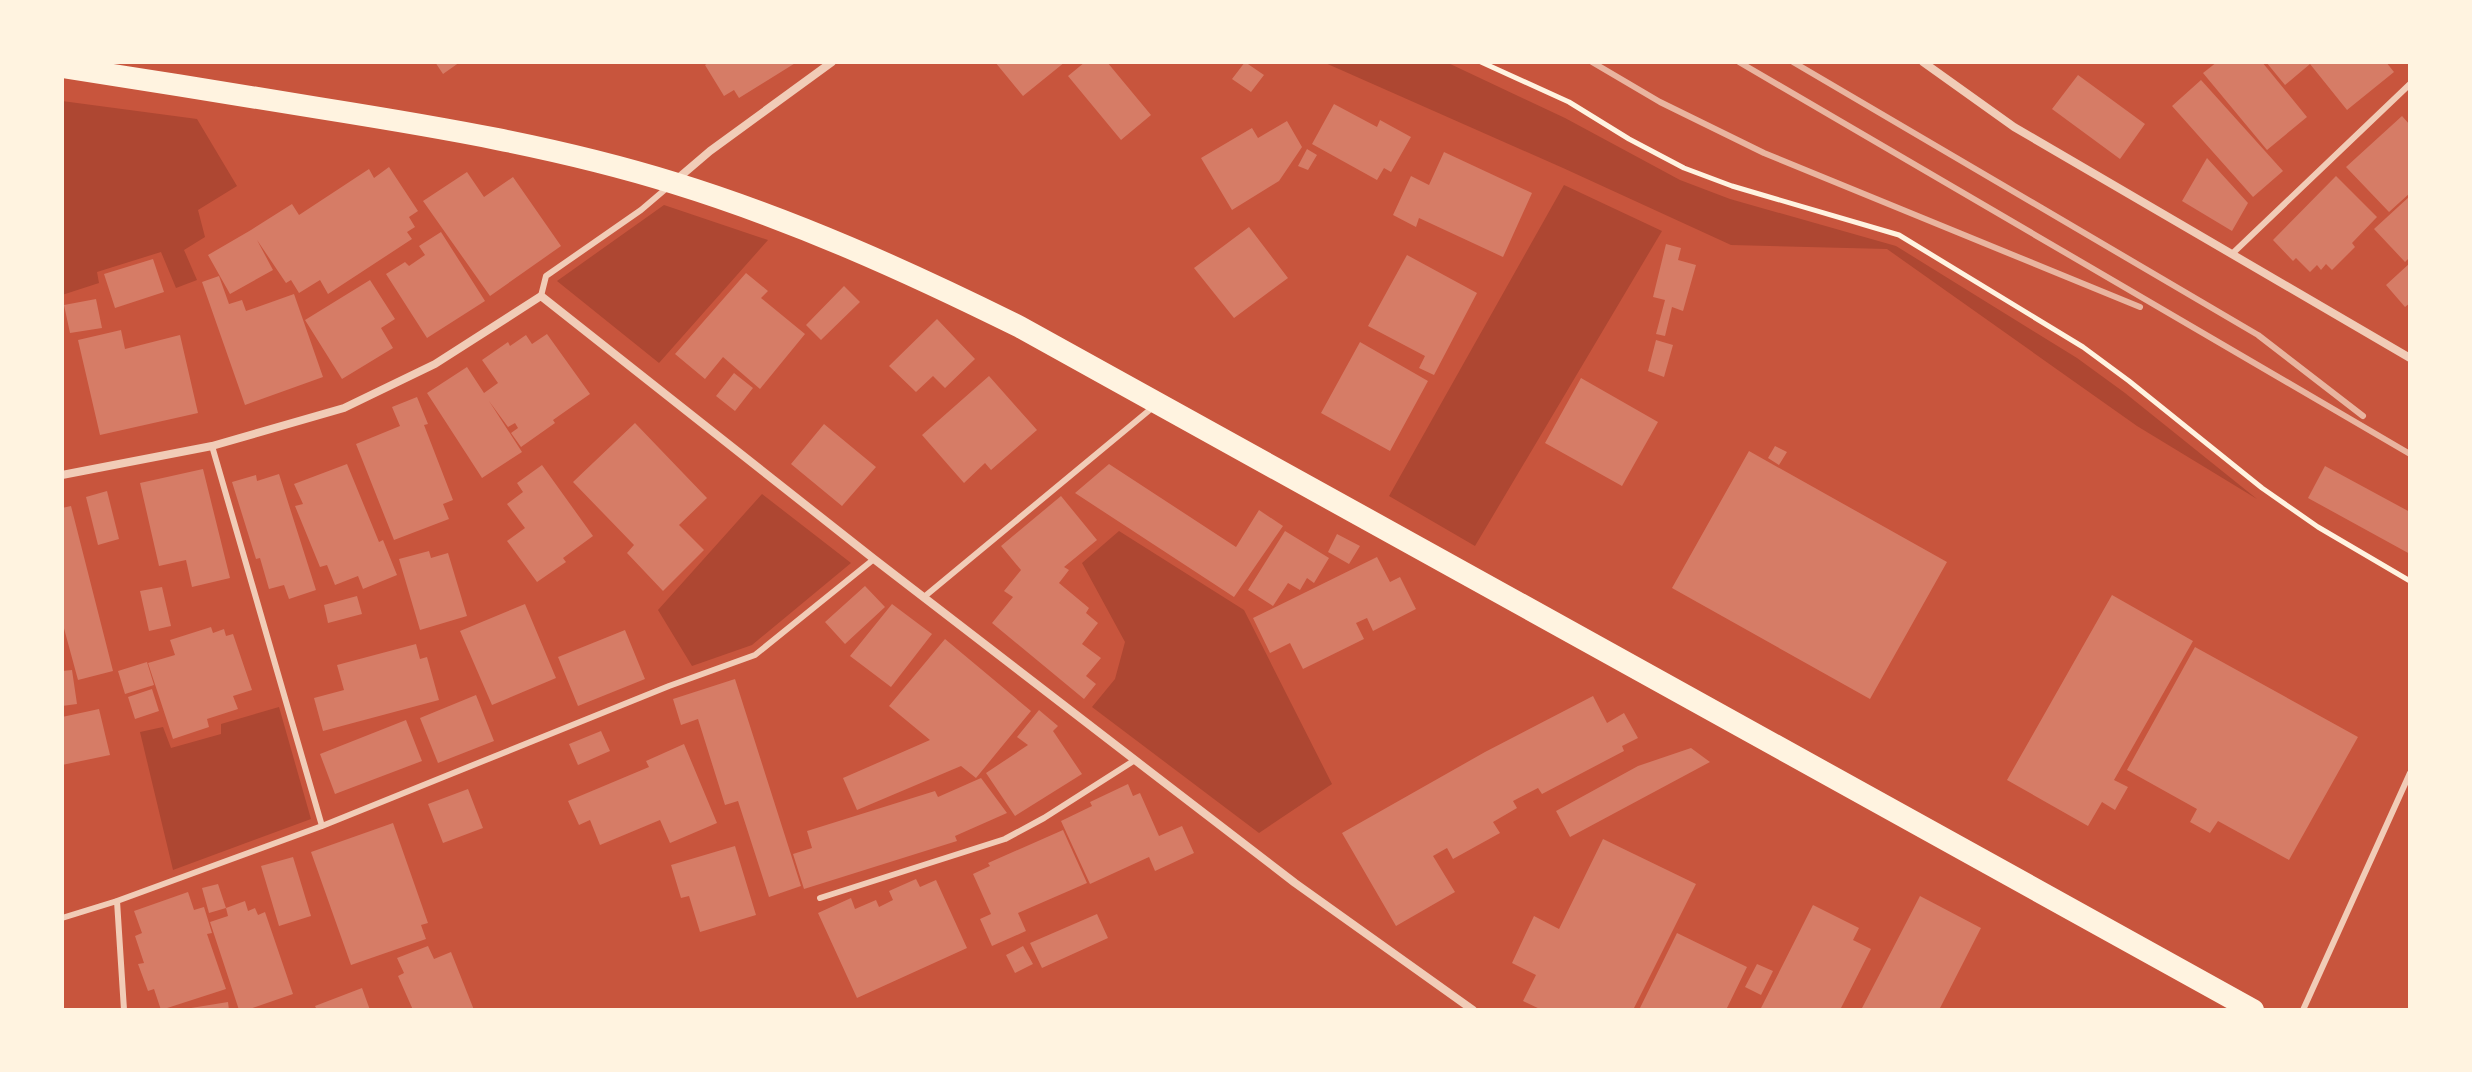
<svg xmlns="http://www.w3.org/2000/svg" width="2472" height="1072" font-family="Inter,sans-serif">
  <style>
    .green { fill: #ae4732 }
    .building { fill: #d67c66 }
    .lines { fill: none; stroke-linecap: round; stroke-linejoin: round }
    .path { stroke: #fff3e0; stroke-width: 5 }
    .service { stroke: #f1ccb7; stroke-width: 6 }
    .minor { stroke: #f1ccb7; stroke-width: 8 }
    .trunk { stroke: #fff3e0; stroke-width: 22 }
    .rail { stroke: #e9b49f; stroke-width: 6 }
  </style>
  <rect width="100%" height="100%" fill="#c8553d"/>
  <path class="green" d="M1323,62H1446L1565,118L1680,180L1730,199L1896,246L2077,358L2125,393L2257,499L2137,426L1887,249L1731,245L1563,168Z
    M62,101L197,119L237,186L198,210L205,237L184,250L197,280L176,288L161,252L97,272L99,283L62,295Z
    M1564,185L1662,231L1475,546L1389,496Z
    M664,205L768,240L659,363L557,281Z
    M762,494L851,563L752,645L692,666L658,610Z
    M1119,531L1244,610L1332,784L1259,833L1092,707L1115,679L1125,642L1082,563Z
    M279,707L311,819L173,870L140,732L163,727L171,748L221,734V724Z"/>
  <path class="building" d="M435,62H460L443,74Z
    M709,62H797L739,98L734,90L724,96L705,65Z
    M995,62H1065L1023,96Z
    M1085,62H1107L1151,115L1121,140L1068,76Z
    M1245,62L1264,75L1251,92L1232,79Z
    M2217,62H2262L2307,117L2267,150L2203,73Z
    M2266,62H2386L2394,72L2347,110L2310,64L2285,85Z
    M2078,75L2145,124L2120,159L2052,109Z
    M2201,80L2283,171L2253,197L2172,106Z
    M1334,104L1377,127L1380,120L1411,137L1391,172L1384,168L1377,180L1312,144Z
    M2402,116L2410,125V193L2389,212L2346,167Z
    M1287,121L1302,147L1279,181L1232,210L1201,158L1252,128L1258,138Z
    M1307,149L1317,155L1308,170L1298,166Z
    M1444,152L1532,193L1503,257L1419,218L1416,227L1393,215L1411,176L1429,185Z
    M2207,158L2248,203L2232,231L2182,201Z
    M389,167L418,211L409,217L415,227L407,232L412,239L328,294L320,280L299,293L291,280L286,283L257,240L273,270L230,294L208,255L251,230L292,204L299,215L369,169L374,178Z
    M467,172L484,197L513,177L561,246L490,296L423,201Z
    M2336,176L2377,217L2352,243L2355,247L2332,270L2326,264L2321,270L2317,265L2310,272L2296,258L2293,261L2273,240Z
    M2410,196V257L2405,262L2374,229Z
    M1249,227L1288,278L1234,318L1194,268Z
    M441,232L485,301L427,338L386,274L405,262L409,266L425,255L419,246Z
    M1666,244L1681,248L1678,260L1696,265L1683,311L1672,307L1665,336L1656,334L1665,300L1653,297Z
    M1407,255L1477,293L1434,375L1419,368L1425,356L1368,326Z
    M153,259L164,292L115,308L104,274Z
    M2410,263V303L2405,307L2386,285Z
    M746,273L768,291L761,298L805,334L760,389L723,357L705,379L675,354Z
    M219,276L229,304L242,300L246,311L294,294L323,377L245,405L202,282Z
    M370,280L395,319L381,328L393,348L342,379L305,320Z
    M844,286L860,302L821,340L806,325Z
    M96,299L102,328L70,333L64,305Z
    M937,319L975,359L945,388L933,376L916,392L889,366Z
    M121,330L125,349L180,335L198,413L100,435L78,340Z
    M547,334L590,394L553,420L555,423L521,447L511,433L518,428L515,423L508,427L489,401L522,452L482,478L427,393L467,367L484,393L498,383L482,360L508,342L510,346L526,335L532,344Z
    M1656,340L1673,345L1664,377L1648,371Z
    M1360,342L1428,381L1390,451L1321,413Z
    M734,373L753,388L735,411L716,396Z
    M989,376L1037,430L991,470L985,463L964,483L922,435Z
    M1581,378L1658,422L1622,486L1545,443Z
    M417,397L428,424L424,425L453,500L443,504L449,519L394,540L356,444L400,426L392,407Z
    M635,423L707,498L679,525L704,550L663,591L627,553L634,545L573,482Z
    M824,424L876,467L842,506L791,464Z
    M1775,446L1787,452L1779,465L1768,458Z
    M1749,451L1947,562L1870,699L1672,588Z
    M347,464L379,542L383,540L397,575L363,589L358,576L335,585L327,565L320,567L295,506L303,504L294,484Z
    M1109,464L1236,547L1259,510L1283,526L1234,597L1075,493Z
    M542,465L593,536L563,558L566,562L537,582L507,541L525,528L507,504L523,492L517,483Z
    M2325,466L2410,512V554L2308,498Z
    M203,469L230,578L192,587L186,560L159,566L140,483Z
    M279,474L316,590L289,599L284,585L269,589L260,558L256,559L232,482L256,475L257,481Z
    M107,491L119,539L98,545L86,497Z
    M1061,496L1097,540L1064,567L1069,570L1059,583L1089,608L1086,613L1098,623L1082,644L1101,658L1086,676L1096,684L1084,699L992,623L1013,597L1004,591L1021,570L1001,546Z
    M71,506L113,671L78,680L62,621V508Z
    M1285,531L1329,558L1314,583L1307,578L1300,590L1288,583L1273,606L1248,590Z
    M1337,534L1360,546L1349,564L1328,552Z
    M429,551L431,558L448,553L467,616L420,630L399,559Z
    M1377,557L1390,582L1400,577L1416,609L1373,631L1367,618L1356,623L1364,639L1303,669L1290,643L1270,653L1253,618Z
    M865,586L885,607L845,644L825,622Z
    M162,587L171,626L149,631L140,591Z
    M2112,595L2193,641L2114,780L2128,787L2115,810L2102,802L2088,826L2007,780Z
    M357,596L362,614L328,623L324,605Z
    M525,604L556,678L492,705L460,631Z
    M892,604L932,634L891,687L850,656Z
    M211,627L213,633L224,629L226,636L233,634L252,690L233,696L238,709L207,719L209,727L173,739L148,663L175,655L170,640Z
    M625,630L645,679L578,706L558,657Z
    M945,639L1031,711L976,778L961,766L857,810L843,778L930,740L889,706Z
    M416,644L420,659L427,657L439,700L323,731L314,698L344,690L337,665Z
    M2195,647L2358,737L2289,860L2218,821L2210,833L2190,822L2197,809L2127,770Z
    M147,662L154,685L125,694L118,671Z
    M72,670L77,704L62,706V671Z
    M735,679L801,886L769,897L738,801L725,805L698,719L681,725L673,699Z
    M152,689L159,711L135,719L128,697Z
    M476,695L494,741L438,763L420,718Z
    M1593,696L1607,723L1624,713L1638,738L1622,746L1624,751L1542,794L1538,788L1513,801L1517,808L1493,822L1500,833L1453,859L1447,848L1433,856L1455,892L1396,926L1342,833L1485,752Z
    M99,709L110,755L62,765V717Z
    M1039,710L1058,726L1053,731L1082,774L1015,816L986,773L1028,745L1017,737Z
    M406,720L422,761L335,794L320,754Z
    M601,731L610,751L578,765L569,744Z
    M684,744L717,823L670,843L660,820L600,845L590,820L579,825L568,801L649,767L646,761Z
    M1691,748L1710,762L1570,837L1556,811L1638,766Z
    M981,778L1007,813L955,836L957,841L804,889L793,854L812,848L807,831L935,791L938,797Z
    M1128,784L1133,796L1140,793L1159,836L1182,826L1194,853L1155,871L1149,857L1090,884L1061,821L1092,806L1090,802Z
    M468,789L483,828L443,843L428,804Z
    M393,823L428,923L421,925L426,939L351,965L311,852Z
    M1063,830L1087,883L1018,913L1026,931L992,946L980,919L991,914L973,874L990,866L988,863Z
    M1603,839L1696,884L1633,1010H1542L1523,1001L1536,975L1512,963L1534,916L1559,929Z
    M735,846L756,915L700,932L689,896L681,898L671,865Z
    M293,857L311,916L279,926L261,866Z
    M916,879L920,887L936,880L967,948L857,998L818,913L851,898L855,909L876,900L879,907L893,900L889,891Z
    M218,884L226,908L209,913L202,888Z
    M188,892L194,910L204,907L212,933L207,934L226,989L161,1010L154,989L148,991L138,964L144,963L135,936L142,933L134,911Z
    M1920,896L1981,928L1939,1010H1861Z
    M245,901L248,911L255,908L258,915L265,912L293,994L247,1010H239L210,922L228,916L226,908Z
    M1813,905L1859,928L1853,940L1871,949L1840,1010H1760Z
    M1097,914L1108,938L1042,968L1030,943Z
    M1677,933L1747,967L1726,1010H1639Z
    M428,946L434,959L451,952L474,1010H413L398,976L404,973L397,958Z
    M1023,946L1033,964L1015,973L1006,955Z
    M1757,964L1773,971L1761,995L1745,987Z
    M362,988L370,1010H317L315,1006Z
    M228,1002L229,1010H191V1008Z"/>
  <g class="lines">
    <path class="path" d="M1481,62L1569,102L1629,139L1684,168L1732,186L1899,235L2083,347L2129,381L2262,488L2318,527L2410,581"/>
    <path class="service" d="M2232,254L2410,84
      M541,296L546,276L641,210L668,187
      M212,446L322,826
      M924,597L1152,408
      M820,898L1005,839L1044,818L1135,760
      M117,901L124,1010
      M62,918L117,901L322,826L669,686L755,655L874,559
      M2303,1010L2410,773"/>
    <path class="minor" d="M1923,62L2014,127L2410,358
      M676,180L710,151L832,62
      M62,475L212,446L344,408L435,364L541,296L874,559L1135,760L1295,883L1473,1010"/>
    <path class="trunk" d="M62,67C148,80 233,94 319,108C438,127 558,147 674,183C794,220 907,271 1020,327L2253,1010"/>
    <path class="rail" d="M1592,62L1660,102L1764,153L2140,307
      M1739,62L2410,454
      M1793,62L2258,335L2363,416"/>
  </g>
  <rect width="2472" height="1072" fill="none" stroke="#fff3e0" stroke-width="128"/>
</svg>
